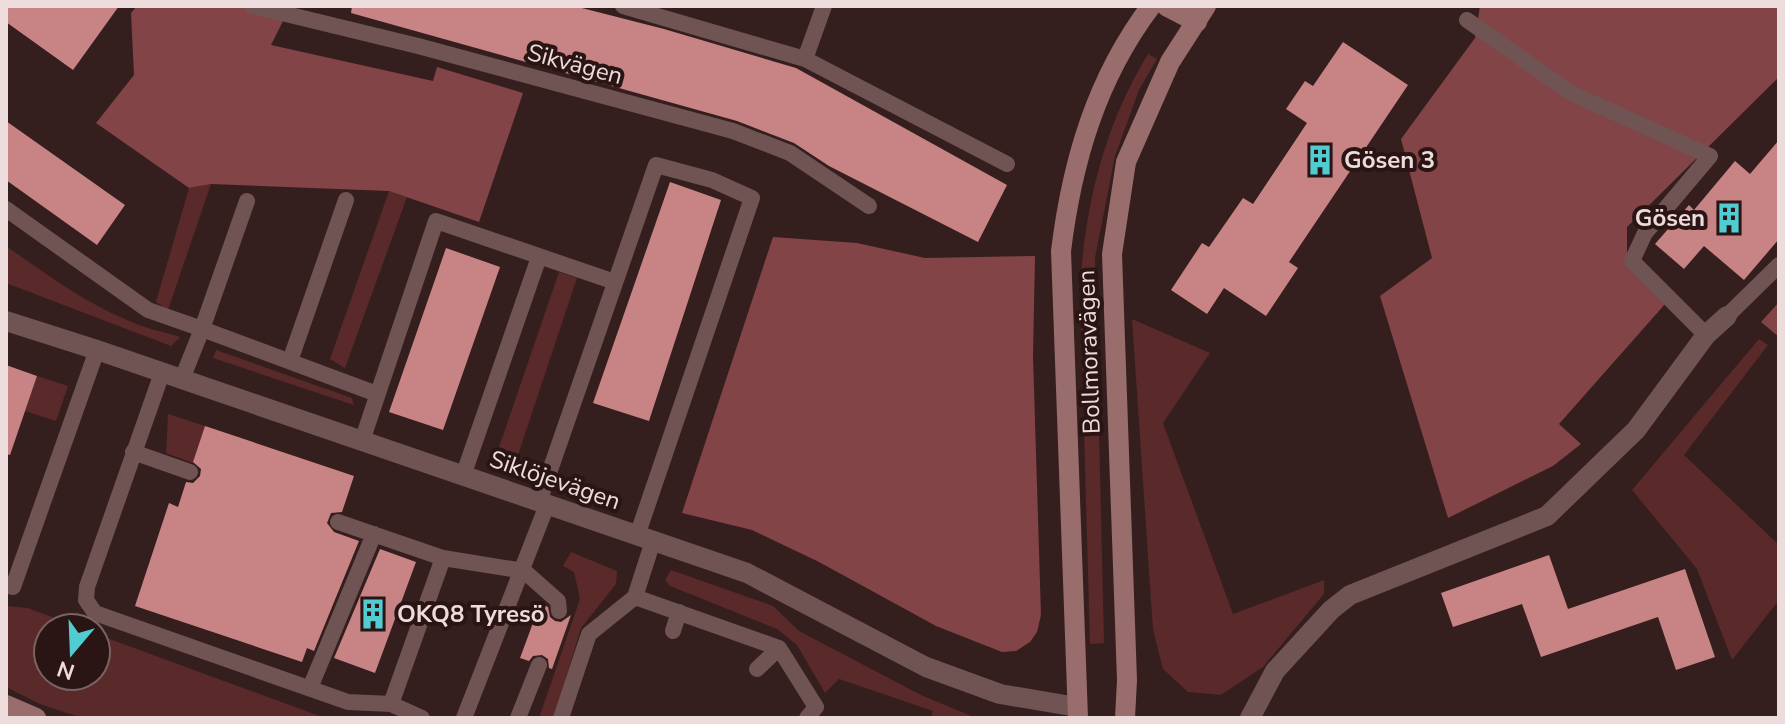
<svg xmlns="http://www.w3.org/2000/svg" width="1785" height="724" font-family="'Nunito Sans',sans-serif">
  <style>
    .green { fill: #5a292a }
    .forest { fill: #824446 }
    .building { fill: #c88484 }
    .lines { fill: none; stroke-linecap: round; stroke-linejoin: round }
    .lane { stroke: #705353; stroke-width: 16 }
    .street { stroke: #705353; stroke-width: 20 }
    .secondary { stroke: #996d6c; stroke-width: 20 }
    .labels { text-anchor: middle; stroke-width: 8; stroke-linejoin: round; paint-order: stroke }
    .street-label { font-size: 24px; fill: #eddcdc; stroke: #2b1414 }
    .poi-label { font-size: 24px; font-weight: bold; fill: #eddcdc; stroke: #2b1414; text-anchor: start }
  </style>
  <rect width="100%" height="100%" fill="#351e1e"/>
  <path class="green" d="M1148,54L1157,59L1139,90L1115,156L1095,258L1104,643L1090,644L1080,289C1085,205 1104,126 1148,54Z
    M211,184L168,310L156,302L189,188Z
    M389,191L407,197L345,368L330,359Z
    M6,246C50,277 94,309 145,327C156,331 169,333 180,337L171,346L6,283Z
    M559,272L577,278L517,458L497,453Z
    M1132,319L1210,353L1163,423L1233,614L1324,580V594L1263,667L1221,695L1188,692L1163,669L1153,630Z
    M1759,339L1768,345L1684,455L1779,545V600L1732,660L1697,569L1632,490Z
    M216,350L352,398L354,405L213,358Z
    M37,376L68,386L56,421L25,411Z
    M168,414L205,426L193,463L166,453Z
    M571,552L617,571L616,584L581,628L554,718H539L580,599L574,572L563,566Z
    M671,570L773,606L799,631L921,695L976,718H931L933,711L839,679L825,693L797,645L777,629L670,586L665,580Z
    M6,606L28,608L81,628H48V676H96V634L325,718H82L40,704L6,687Z"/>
  <path class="forest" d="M137,6H252L283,21L271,45L433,81L437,67L523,93L479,222L389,191L211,184L189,188L96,123L134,75L131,13Z
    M1480,6H1779V77L1627,227V266L1666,303L1559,424L1581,444L1553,466L1448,518L1380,296L1432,258L1401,139L1475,38Z
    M773,237L857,243L925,258L1035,256L1033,356L1041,615L1037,632L1030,642L1016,651L1002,652L936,626L819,562L752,530L682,513Z
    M1779,302V337L1761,322Z"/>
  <path class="building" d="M6,6H119L73,70L6,22Z
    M352,6H574L664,29L796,68L1007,185L978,242L829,166L794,143L737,121L351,13Z
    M1343,42L1408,85L1289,262L1298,268L1266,316L1224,288L1207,314L1171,290L1202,243L1209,247L1243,198L1253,204L1307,123L1286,109L1305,81L1313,86Z
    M6,121L125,205L97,245L6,180Z
    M1779,140V239L1744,280L1704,246L1684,269L1655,244L1689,205L1694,210L1735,161L1750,174Z
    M670,182L721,200L649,421L593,403Z
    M446,248L500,267L443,430L389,412Z
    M6,365L37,376L10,455L6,454Z
    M205,426L354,476L342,512L331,513L327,523L334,532L359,541L314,651L307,648L302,662L135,606L169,503L178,507L186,482L193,483L200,476L201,469L193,462Z
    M380,549L416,562L375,673L334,658Z
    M1549,555L1568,609L1685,569L1715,657L1676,670L1658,617L1541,657L1522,604L1453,627L1441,593Z
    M540,604L548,607L550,617L555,621L561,622L571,615L552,669L549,668L548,659L542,655L533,656L529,661L520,658Z"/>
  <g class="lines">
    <path class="lane" d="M253,6L418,46L733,131L790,153L869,206
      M623,6L805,59L1007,164
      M1467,20L1571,93L1710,156L1645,233L1632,261L1706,335
      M805,59L824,6
      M6,209L148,310L202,329L247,201
      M1727,316L1779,265
      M290,361L346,200
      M162,373L87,587L86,600L95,613L348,702L391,704
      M182,379L202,329L377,394
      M362,441L436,221L615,282
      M133,452L190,472
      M463,476L539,257
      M539,502L656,165L712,180L752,198L637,536
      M338,522L443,558L524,571L558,601L559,611
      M653,541L635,597L779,648L816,707L807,718
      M6,585L13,587L97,350
      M673,631L679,612
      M757,669L779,648
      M310,688L374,534
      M422,718L391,704L443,558
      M464,718L547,505
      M518,718L539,665
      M561,718L589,634L635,597"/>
    <path class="street" d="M6,321L97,350L747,573L926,667L1000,694L1077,707
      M1250,718L1275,671L1331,610L1350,595L1547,516L1636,430L1706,335L1727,316"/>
    <path class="secondary" d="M1166,6L1197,22
      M6,705L36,718
      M1078,718L1061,251C1072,162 1096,79 1151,6
      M1125,718L1127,680L1112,254L1126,162L1170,62L1206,6"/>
  </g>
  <defs>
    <g id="building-bare" transform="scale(2.4)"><path d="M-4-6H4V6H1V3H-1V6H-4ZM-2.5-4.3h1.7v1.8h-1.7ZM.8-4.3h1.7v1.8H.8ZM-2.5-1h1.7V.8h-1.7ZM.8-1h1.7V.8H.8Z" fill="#51ccd2" stroke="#2b1414" stroke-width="2.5" paint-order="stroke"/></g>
  </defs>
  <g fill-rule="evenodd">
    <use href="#building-bare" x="1320" y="160"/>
    <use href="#building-bare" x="1729" y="218"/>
    <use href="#building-bare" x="373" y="614"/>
  </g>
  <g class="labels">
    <g class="street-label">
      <text transform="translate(575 64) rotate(15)" y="8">Sikvägen</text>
      <text transform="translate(1089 352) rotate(-92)" y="8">Bollmoravägen</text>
      <text transform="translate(555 480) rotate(19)" y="8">Siklöjevägen</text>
    </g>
    <g class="poi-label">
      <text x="1344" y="168">Gösen 3</text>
      <text x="1705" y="226" text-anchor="end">Gösen</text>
      <text x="397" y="622">OKQ8 Tyresö</text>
    </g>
  </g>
  <rect width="1785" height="724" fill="none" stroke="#eddcdc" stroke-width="16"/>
  <g transform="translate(72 652) rotate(199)"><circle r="38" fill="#2b1414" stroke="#796464" stroke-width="2"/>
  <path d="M0-6L14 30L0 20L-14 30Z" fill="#51ccd2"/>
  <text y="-12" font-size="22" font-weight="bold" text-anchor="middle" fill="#eddcdc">N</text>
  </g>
</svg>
